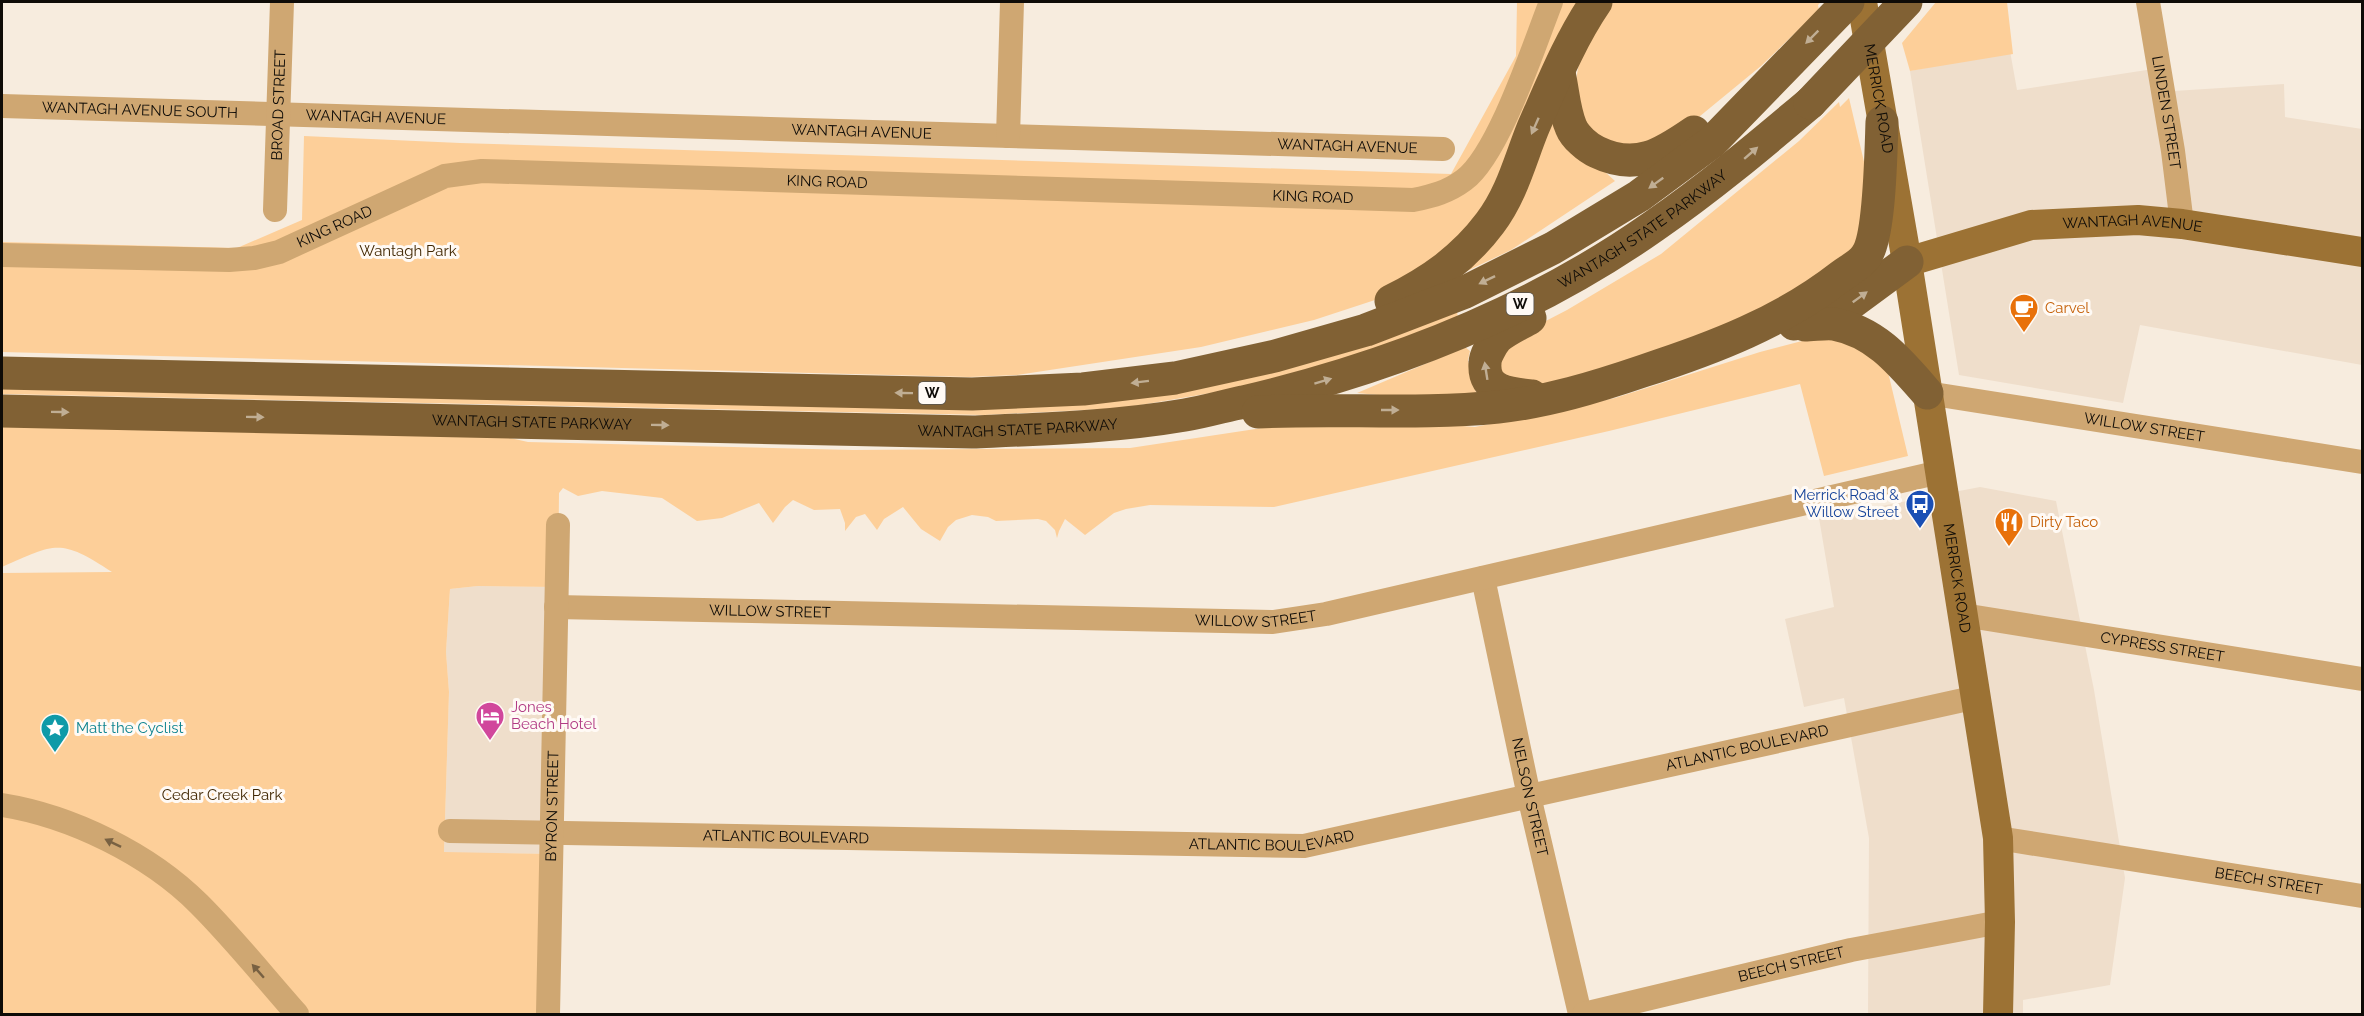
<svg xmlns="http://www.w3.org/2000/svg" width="2364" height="1016" font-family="Raleway,sans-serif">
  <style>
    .built { fill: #efdecb }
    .green { fill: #fdcf99 }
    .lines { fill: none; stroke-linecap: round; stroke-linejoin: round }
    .minor { stroke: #cfa772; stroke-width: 24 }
    .major { stroke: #9c7234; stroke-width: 30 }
    .highway { stroke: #816134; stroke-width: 33 }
    .highway-bridge { stroke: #816134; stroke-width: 33 }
    .oneway { fill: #c0ae94 }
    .oneway2 { fill: #786142 }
    .labels { text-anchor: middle; stroke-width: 6; stroke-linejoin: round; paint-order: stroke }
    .shield { fill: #fffaf5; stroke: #56534e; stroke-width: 1.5 }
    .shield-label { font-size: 14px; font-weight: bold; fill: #0e0b07 }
    .street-label { font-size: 15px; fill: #0e0b07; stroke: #fffaf5 }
    .park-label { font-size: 15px; fill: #412702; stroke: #fffaf5 }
    .food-label { font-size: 15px; fill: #c56008; stroke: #fffaf5; text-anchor: start }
    .transit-label { font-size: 15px; fill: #164399; stroke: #fffaf5; text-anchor: end }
    .hotel-label { font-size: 15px; fill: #b23c85; stroke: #fffaf5; text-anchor: start }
    .culture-label { font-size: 15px; fill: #0d838f; stroke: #fffaf5; text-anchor: start }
  </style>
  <rect width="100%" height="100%" fill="#f7ecde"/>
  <path class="built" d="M2010,51L2017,90L2153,69L2158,92L2284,84L2285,117L2362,129V365L2140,325L2123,403L1959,375L1910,71Z
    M1980,487L2056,501L2094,690L2125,878L2110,985L2023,1000V1014H1868L1869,838L1844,698L1804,707L1785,619L1834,607L1819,518Z
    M478,586L558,587L552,854L444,853L449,692L446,652L450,589Z"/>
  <path class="green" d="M1517,2H1579L1494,199L1417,282L1375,300L1314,320L1201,347L1017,375L969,377L2,352V242L237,248L302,220L304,136L460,143L1451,174L1516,56Z
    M1609,2H1821L1818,5L1819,10L1761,66L1666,144L1624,152L1584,129L1574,91L1579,63Z
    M1936,2H2007L2013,54L1910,71L1902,43Z
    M1849,98L1869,183L1857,251L1824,286L1623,365L1525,388L1497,377L1507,341L1567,310L1661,254L1799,141L1839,102L1840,107Z
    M1554,102L1604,171L1615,181L1511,250L1440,284Z
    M1457,312L1458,318L1402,341L1258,385L1123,408L984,415L2,394V384L985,406Z
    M1825,335L1863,346L1888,372L1908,456L1824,476L1800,384L1609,431L1274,507L1150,505L1126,509L1114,513L1085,535L1065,519L1059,531L1057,538L1055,530L1046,521L1038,519L996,521L988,517L972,515L956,520L948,527L940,541L921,529L903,507L884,519L877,530L865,514L856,517L845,531V523L840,509L814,510L793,500L785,507L773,523L759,503L722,518L697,521L662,498L602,491L578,496L563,488L559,493L558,587L478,586L450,589L446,652L449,692L444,852L552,854L548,1014H2V573L112,572C60,538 56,543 2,567V426L497,435L528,442L853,450L1130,448L1282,425L1390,420L1475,427L1615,398L1760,352Z
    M1465,347L1470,351L1468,360L1478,400L1443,401L1357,393Z"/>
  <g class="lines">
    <g class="minor">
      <path id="s1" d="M2148,2L2173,151L2182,224"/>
      <path id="s2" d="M2,106L1443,149"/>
      <path d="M1008,136L1012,2"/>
      <path id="s3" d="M275,210L282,2"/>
      <path id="s4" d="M2,255L229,260L254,258L279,252L445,176L482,171L1413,200C1433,196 1448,192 1464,180C1499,154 1534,45 1551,2"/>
      <path id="s5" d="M1927,393L2362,462"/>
      <path id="s6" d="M1483,578L1529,796L1580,1014"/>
      <path id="s7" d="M556,607L1273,622L1326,614L1940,472"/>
      <path id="s8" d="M1963,615L2362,679"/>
      <path d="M2,805C71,816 149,854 199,904C234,939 265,978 297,1014"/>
      <path id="s9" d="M450,831L1304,846L1977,697"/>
      <path id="s10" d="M1998,838L2362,896"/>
      <path id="s11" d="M548,1014L558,525"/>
      <path id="s12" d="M1584,1014L1851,950L2000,922"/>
    </g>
    <g class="major">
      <path id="s13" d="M1862,2L1907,262L1998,838L2000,922L1998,1014"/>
      <path id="s14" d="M1907,262L2031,225L2138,220L2182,224L2362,252"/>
    </g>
    <g class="highway">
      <path d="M1559,73C1563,90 1564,111 1571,127C1575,137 1588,148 1597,152C1636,171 1662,154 1694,132"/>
      <path d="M1391,301C1431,281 1463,259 1490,223C1512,194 1520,160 1533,128C1552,85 1570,40 1596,2"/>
      <path d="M1530,318C1520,324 1506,330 1497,338C1492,344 1485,356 1485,363C1483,392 1510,394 1532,396"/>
      <path d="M1794,324L1850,304L1907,262"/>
      <path d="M1805,325C1814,325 1825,323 1834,324C1876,332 1900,362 1927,393"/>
      <path d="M2,373L972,394L1083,389L1175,378L1275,356L1366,330L1465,292L1553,248L1639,196L1712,142L1848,2"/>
      <path id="s15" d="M2,411L972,432C1043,429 1115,427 1185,415C1204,412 1224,406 1243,402C1388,368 1532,312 1654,226C1709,188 1759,146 1810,103"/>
      <path d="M1258,412C1338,408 1419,415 1498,407C1547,402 1596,387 1643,371C1714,348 1782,322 1841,276C1849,270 1861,264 1866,256C1880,237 1881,148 1882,122"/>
    </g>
    <path class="highway-bridge" d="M1810,103L1906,2"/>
  </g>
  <defs><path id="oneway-solid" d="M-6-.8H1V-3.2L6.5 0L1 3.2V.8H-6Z" transform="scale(1.5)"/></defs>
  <g class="oneway">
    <use href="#oneway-solid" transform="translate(1812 37) rotate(135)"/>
    <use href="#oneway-solid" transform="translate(1535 126) rotate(114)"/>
    <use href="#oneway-solid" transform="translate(1751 153) rotate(-41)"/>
    <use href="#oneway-solid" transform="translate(1656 183) rotate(144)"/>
    <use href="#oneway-solid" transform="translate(1487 280) rotate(154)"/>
    <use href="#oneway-solid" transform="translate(1860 297) rotate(-36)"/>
    <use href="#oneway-solid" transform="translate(1486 371) rotate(-99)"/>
    <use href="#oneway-solid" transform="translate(1323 381) rotate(-17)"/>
    <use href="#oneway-solid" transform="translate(1140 382) rotate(173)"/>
    <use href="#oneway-solid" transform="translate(904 393) rotate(-179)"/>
    <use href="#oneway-solid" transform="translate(1390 410)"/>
    <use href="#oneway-solid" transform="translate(60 412) rotate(1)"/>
    <use href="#oneway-solid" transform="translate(255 417) rotate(1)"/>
    <use href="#oneway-solid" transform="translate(660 425) rotate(1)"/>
  </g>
  <g class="oneway2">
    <use href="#oneway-solid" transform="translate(113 843) rotate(-154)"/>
    <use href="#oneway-solid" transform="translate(258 971) rotate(-131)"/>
  </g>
  <defs>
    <g id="cafe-pin" transform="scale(1.5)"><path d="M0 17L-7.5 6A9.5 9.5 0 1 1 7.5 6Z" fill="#e8710a" stroke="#fffaf5"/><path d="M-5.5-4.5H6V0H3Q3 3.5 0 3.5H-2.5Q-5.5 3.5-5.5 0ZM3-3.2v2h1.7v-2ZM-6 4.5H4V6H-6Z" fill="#fff"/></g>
    <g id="bus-pin" transform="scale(1.5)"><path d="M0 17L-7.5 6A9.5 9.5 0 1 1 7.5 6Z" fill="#1a4fb4" stroke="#fffaf5"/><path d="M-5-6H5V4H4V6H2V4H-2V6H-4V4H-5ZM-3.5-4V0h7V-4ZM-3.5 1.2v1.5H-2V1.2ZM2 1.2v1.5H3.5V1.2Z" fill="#fff"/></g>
    <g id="restaurant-pin" transform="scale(1.5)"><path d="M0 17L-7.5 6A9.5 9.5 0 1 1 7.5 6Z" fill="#e8710a" stroke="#fffaf5"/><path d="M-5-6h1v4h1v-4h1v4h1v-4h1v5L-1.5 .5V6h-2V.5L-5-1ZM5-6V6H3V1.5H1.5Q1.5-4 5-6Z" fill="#fff"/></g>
    <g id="hotel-pin" transform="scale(1.5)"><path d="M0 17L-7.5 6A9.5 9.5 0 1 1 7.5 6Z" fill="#d1479c" stroke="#fffaf5"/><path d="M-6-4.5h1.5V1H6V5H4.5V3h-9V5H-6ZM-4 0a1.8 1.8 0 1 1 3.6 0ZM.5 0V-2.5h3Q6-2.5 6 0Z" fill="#fff"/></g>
    <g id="sight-pin" transform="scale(1.5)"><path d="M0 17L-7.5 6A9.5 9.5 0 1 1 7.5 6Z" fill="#0f9aa8" stroke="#fffaf5"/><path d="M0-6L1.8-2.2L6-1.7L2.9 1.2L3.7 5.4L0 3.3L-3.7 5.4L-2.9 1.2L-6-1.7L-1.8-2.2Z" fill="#fff"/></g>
  </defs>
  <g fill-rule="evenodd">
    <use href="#cafe-pin" x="2024" y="308"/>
    <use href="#bus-pin" x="1920" y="504"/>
    <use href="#restaurant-pin" x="2009" y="522"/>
    <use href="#hotel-pin" x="490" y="716"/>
    <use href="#sight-pin" x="55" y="728"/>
  </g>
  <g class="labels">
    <g class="shield">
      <rect x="1506.5" y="293" width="27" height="22" rx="4.5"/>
      <rect x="918.5" y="382" width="27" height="22" rx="4.5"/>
    </g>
    <g class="shield-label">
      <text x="1520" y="309">W</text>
      <text x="932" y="398">W</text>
    </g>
    <g class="street-label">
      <text dy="5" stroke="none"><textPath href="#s13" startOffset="98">MERRICK ROAD</textPath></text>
      <text dy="5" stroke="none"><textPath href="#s3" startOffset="105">BROAD STREET</textPath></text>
      <text dy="5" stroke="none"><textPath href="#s2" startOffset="138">WANTAGH AVENUE SOUTH</textPath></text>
      <text dy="5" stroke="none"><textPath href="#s1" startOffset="112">LINDEN STREET</textPath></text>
      <text dy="5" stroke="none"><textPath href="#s2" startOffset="374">WANTAGH AVENUE</textPath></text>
      <text dy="5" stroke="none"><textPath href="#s2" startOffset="860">WANTAGH AVENUE</textPath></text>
      <text dy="5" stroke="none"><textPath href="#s2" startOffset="1346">WANTAGH AVENUE</textPath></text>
      <text dy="5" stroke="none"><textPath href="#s4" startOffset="843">KING ROAD</textPath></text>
      <text dy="5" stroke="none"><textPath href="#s4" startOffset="1329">KING ROAD</textPath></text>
      <text dy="5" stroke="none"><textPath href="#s4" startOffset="339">KING ROAD</textPath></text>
      <text dy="5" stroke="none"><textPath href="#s14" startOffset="231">WANTAGH AVENUE</textPath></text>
      <text dy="5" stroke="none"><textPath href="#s15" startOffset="1682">WANTAGH STATE PARKWAY</textPath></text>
      <text dy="5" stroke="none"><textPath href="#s15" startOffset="530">WANTAGH STATE PARKWAY</textPath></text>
      <text dy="5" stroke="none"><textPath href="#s15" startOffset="1016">WANTAGH STATE PARKWAY</textPath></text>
      <text dy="5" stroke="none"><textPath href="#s5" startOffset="220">WILLOW STREET</textPath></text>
      <text dy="5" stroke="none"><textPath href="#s13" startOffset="584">MERRICK ROAD</textPath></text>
      <text dy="5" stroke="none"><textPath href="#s7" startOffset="214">WILLOW STREET</textPath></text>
      <text dy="5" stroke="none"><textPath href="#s7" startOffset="700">WILLOW STREET</textPath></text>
      <text dy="5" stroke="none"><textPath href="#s8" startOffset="202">CYPRESS STREET</textPath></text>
      <text dy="5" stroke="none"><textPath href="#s9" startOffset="1308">ATLANTIC BOULEVARD</textPath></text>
      <text dy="5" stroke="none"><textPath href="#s6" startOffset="224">NELSON STREET</textPath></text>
      <text dy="5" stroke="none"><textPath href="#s11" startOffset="208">BYRON STREET</textPath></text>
      <text dy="5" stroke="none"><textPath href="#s9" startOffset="336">ATLANTIC BOULEVARD</textPath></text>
      <text dy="5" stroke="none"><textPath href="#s9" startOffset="822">ATLANTIC BOULEVARD</textPath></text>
      <text dy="5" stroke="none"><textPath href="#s10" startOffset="274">BEECH STREET</textPath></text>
      <text dy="5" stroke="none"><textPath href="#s12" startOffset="213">BEECH STREET</textPath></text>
    </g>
    <g class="park-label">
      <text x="408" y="256">Wantagh Park</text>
      <text x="222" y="800">Cedar Creek Park</text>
    </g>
    <g class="food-label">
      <text x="2045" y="313">Carvel</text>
      <text x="2030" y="527">Dirty Taco</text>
    </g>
    <g class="transit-label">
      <text x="1899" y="500">Merrick Road &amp;<tspan x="1899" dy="17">Willow Street</tspan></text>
    </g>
    <g class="hotel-label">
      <text x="511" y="712">Jones<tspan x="511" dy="17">Beach Hotel</tspan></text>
    </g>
    <g class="culture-label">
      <text x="76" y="733">Matt the Cyclist</text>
    </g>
  </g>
  <rect width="2364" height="1016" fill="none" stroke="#0e0b07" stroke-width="6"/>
</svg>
